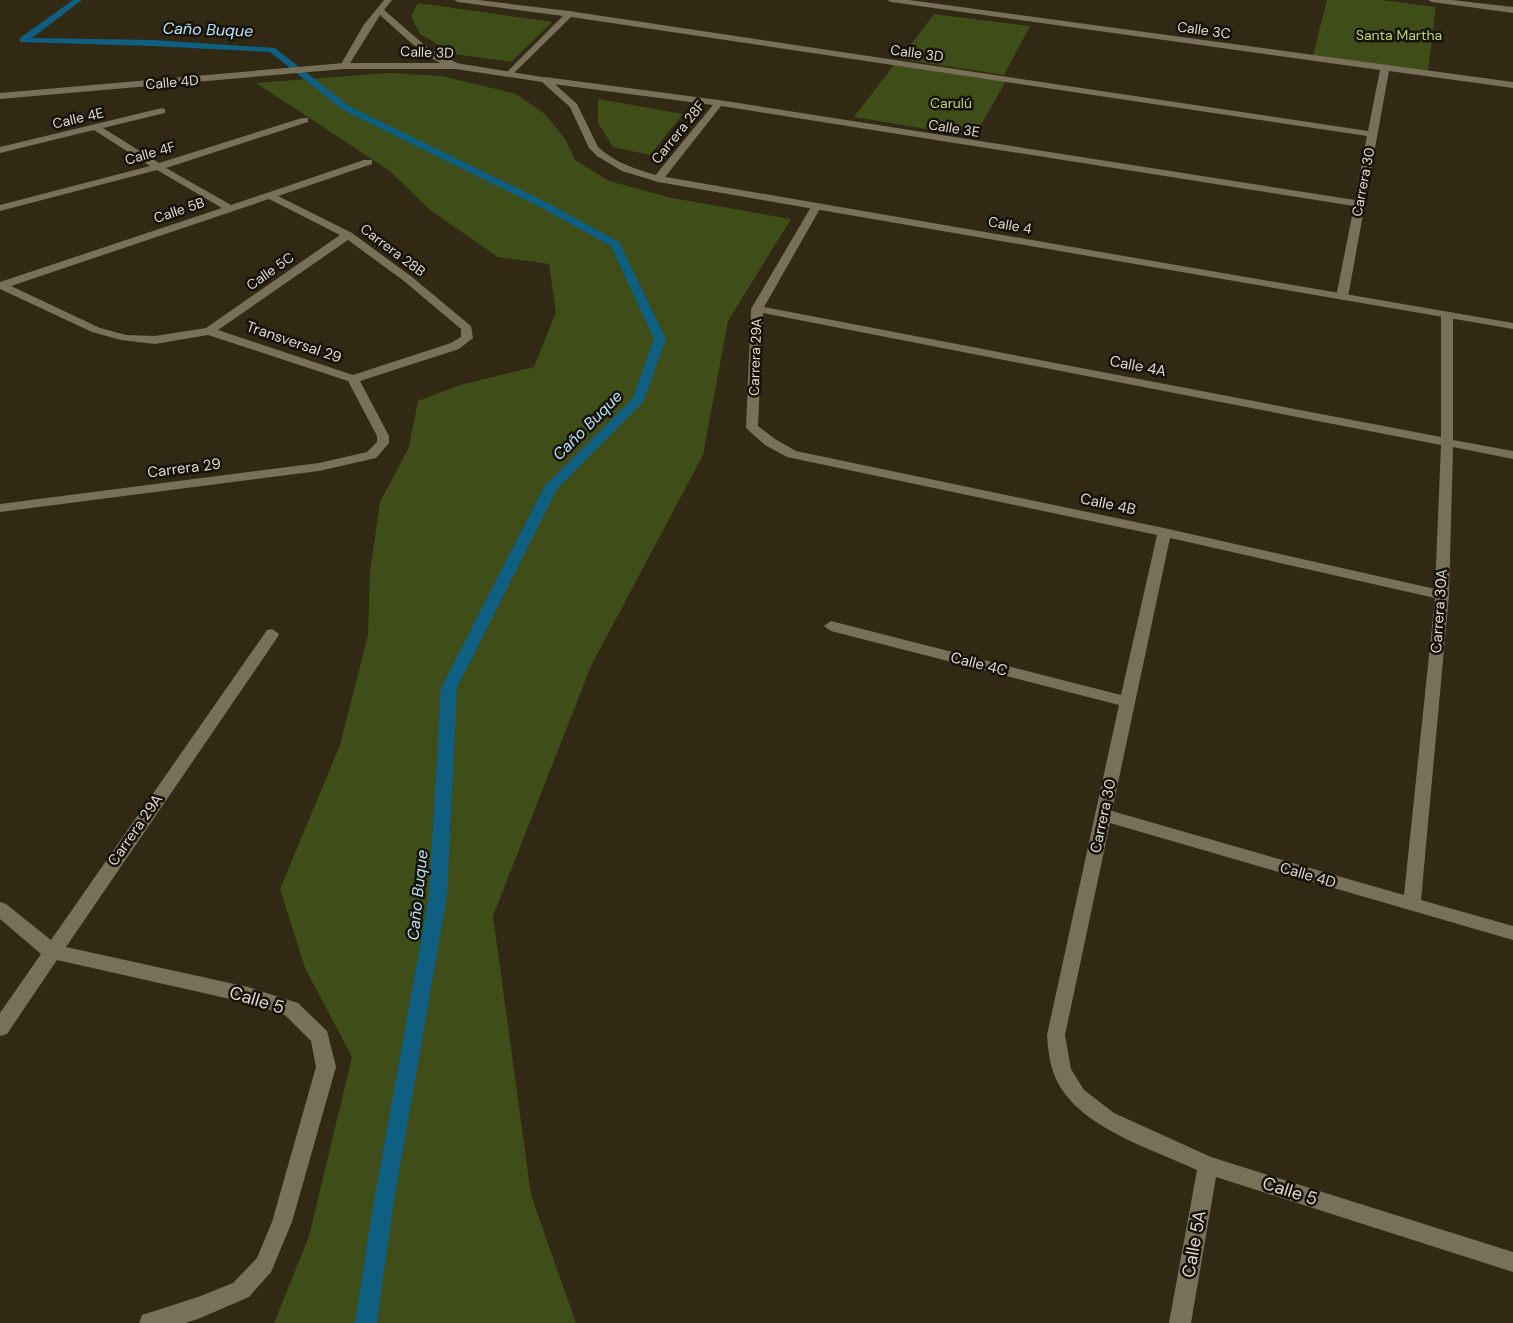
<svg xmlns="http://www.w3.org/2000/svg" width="1513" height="1323" font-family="'DM Sans',sans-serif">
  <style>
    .green { fill: #3f4d19 }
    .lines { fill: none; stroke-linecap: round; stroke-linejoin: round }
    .stream { fill: #0f5f82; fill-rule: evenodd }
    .minor { fill: #797059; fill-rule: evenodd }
    .tertiary { fill: #797059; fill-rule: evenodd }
    .labels { text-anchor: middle; stroke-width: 5; stroke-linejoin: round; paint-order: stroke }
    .far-street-label { font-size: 14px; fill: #dfdacd; stroke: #161209 }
    .far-park-label { font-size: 14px; fill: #b7d767; stroke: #161209 }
    .street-label { font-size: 15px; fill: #dfdacd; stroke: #161209 }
    .water-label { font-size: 16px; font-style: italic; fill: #b7e3fc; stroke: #161209 }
    .near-street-label { font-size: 18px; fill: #dfdacd; stroke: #161209 }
  </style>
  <rect width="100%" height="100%" fill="#312914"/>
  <path class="green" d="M1327,0H1382L1436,7L1428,71L1313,55Z
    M418,3L552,22L511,62L454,54L420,34L411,16Z
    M934,14L1030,26L1004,75L900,59Z
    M894,65L1006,81L974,137L854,117Z
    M388,73L442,76L516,94L545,114L566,140L575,160L609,181L672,198L791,219L728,321L703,455L591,666L493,916L531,1195L576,1323H274L309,1236L352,1057L305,968L280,889L340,745L368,635L370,572L380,502L409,447L418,401L460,385L534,367L556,312L549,264L498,257L430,210L390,171L256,83Z
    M598,99L683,114L650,155L613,147L598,123Z"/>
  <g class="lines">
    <path class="stream" d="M73,0H82L32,38L153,40L275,48L349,106L548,203L619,242L666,339L643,402L557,489L457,688L447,896L393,1207L377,1323H355L373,1207L429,896L441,688L544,487L633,398L654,339L611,246L540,207L343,110L270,52L153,46L20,42V38Z"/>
    <path class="minor" d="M384,0H392L384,10L428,48L459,64V68C437,70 397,30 380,15L347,68H341L340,66L363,26Z
      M454,0H478L569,11L1368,131L1380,70L891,2L887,0H909L1513,82V88L1389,71L1348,297L1342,300L1336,297L1354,206L721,106L662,181H654V177L713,105L545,83L540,80L545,77L719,100L1355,200L1367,136L571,17L511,76L506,73L563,16L458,2Z
      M1428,0H1452L1513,7V13L1432,2Z
      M162,108L165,109V113L103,128L159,163L302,118H308V122L166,168L231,205L364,160H372V164L278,196L352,233L412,277L471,326L473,338L459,349L360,381L389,436V443L376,458L319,471L0,512V504L319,463L367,452L377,442V436L348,381L208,335L155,344L121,340L92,332L0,289V282L222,208L157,170L0,211V205L150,166L94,130L0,153V147ZM269,199L340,235L206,328L155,336L126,335L100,328L11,286ZM348,240L404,281L461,329V337L451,343L353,375L218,330Z
      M816,204L821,207L764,307L1441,437V315L1447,312L1453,315V440L1513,451V459L1453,447L1449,595L1421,900L1513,926V940L1110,823L1065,1035L1071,1069L1084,1090L1114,1113L1211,1157L1513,1252V1272L1216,1177L1191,1323H1169L1197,1170C1150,1148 1070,1125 1053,1071C1049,1060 1048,1047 1047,1035L1119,705L831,631L824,626L831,621L1121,695L1157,535L787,457L765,445L748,430L746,427L751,309L811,207ZM763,313L1441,445L1435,589L1164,528L796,451L775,439L758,426ZM1170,538L1435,598L1404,895L1112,811Z
      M272,629L279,634L277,638L66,947L248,987L298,1003L327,1031L336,1067L292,1222L271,1272L249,1297L198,1319L185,1323H139L142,1315L198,1297L233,1283L257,1258L272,1222L316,1067L311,1041L285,1015L248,1003L57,960L7,1034L0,1036V1013L41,954L0,919V902L6,904L51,940L267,630Z"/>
    <path class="tertiary" d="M344,63H456L548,78L577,104L598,147C615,163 638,170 660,176L1513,323V329L658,182L622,171L597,156L589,148L570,107L542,82L456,69H344L0,99V93Z"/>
  </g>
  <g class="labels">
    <g class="far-street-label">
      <text transform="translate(1204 30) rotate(8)" y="5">Calle 3C</text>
      <text transform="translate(427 52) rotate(2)" y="5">Calle 3D</text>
      <text transform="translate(917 53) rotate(8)" y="5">Calle 3D</text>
      <text transform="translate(172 82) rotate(-5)" y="5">Calle 4D</text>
      <text transform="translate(78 118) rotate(-13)" y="5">Calle 4E</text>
      <text transform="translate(954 128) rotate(9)" y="5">Calle 3E</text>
      <text transform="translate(678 132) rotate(-51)" y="5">Carrera 28F</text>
      <text transform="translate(150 153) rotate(-16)" y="5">Calle 4F</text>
      <text transform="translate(1363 182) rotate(-79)" y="5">Carrera 30</text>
      <text transform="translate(179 210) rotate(-19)" y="5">Calle 5B</text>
      <text transform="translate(1010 225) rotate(10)" y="5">Calle 4</text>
      <text transform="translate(393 250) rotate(37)" y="5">Carrera 28B</text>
      <text transform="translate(270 271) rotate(-35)" y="5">Calle 5C</text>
      <text transform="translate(755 357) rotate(-88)" y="5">Carrera 29A</text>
    </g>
    <g class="far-park-label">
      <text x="1399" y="40">Santa Martha</text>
      <text x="951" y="108">Carulú</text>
    </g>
    <g class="street-label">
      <text transform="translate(294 342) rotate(19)" y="5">Transversal 29</text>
      <text transform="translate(1138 366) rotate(11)" y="5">Calle 4A</text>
      <text transform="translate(184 468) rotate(-7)" y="5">Carrera 29</text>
      <text transform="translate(1108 504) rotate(12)" y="5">Calle 4B</text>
      <text transform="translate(1439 611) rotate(-86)" y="5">Carrera 30A</text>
      <text transform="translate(979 664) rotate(14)" y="5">Calle 4C</text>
      <text transform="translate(1103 816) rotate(-78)" y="5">Carrera 30</text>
      <text transform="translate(135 830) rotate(-55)" y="5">Carrera 29A</text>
      <text transform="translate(1308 875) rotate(16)" y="5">Calle 4D</text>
    </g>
    <g class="water-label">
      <text transform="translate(208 29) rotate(2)" y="6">Caño Buque</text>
      <text transform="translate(587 425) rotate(-45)" y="6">Caño Buque</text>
      <text transform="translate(417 895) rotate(-84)" y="6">Caño Buque</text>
    </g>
    <g class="near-street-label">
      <text transform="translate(257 1000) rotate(17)" y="6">Calle 5</text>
      <text transform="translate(1290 1191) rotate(18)" y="6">Calle 5</text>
      <text transform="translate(1194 1244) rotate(-80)" y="6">Calle 5A</text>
    </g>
  </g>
</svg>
